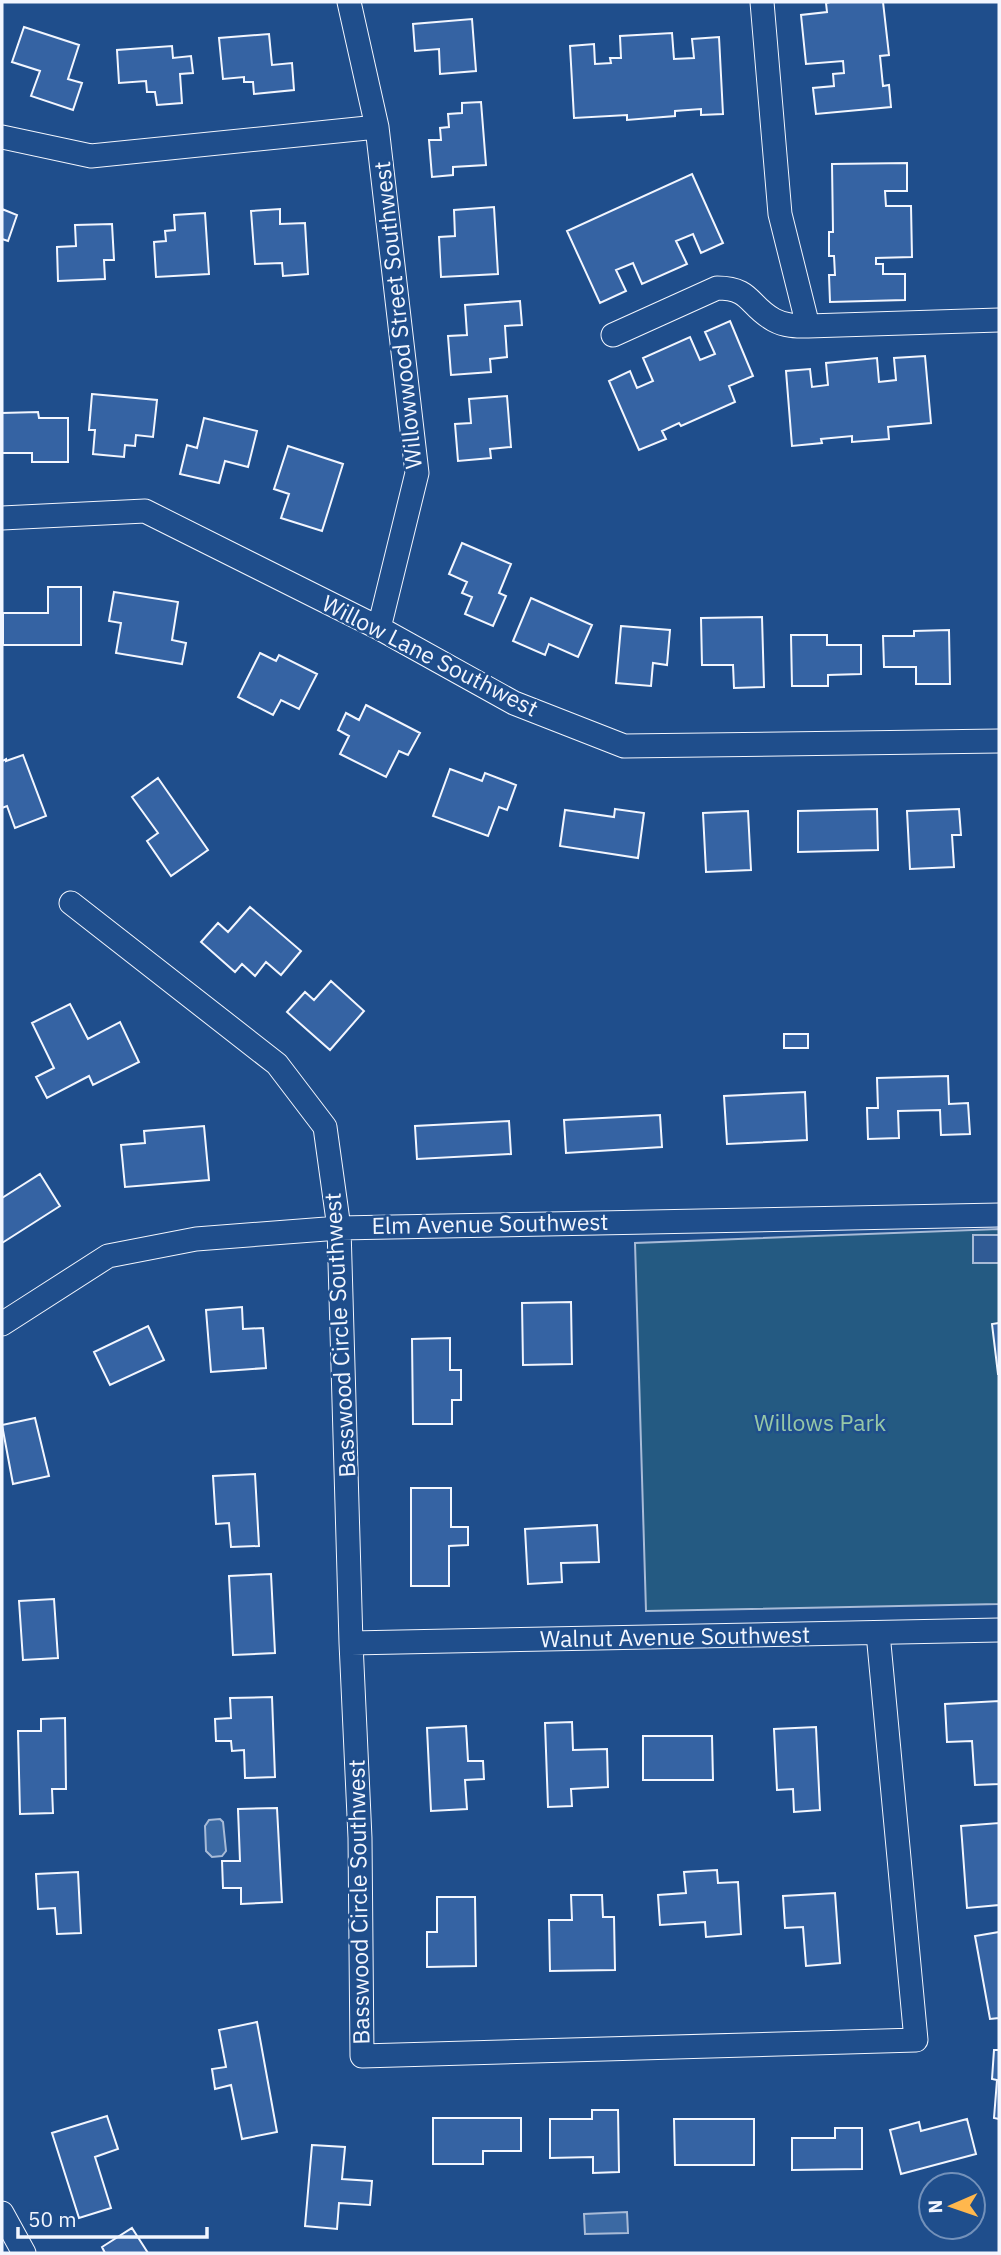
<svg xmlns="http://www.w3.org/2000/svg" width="1001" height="2255" font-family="'IBM Plex Sans',sans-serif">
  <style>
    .green { fill: #245a82; stroke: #a8bbd7; stroke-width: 2 }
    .parking { fill: #305b95; stroke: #a8bbd7; stroke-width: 2 }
    .water { fill: #3b69a3; stroke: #a8bbd7; stroke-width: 2 }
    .building { fill: #3563a3; stroke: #f2f6ff; stroke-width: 2 }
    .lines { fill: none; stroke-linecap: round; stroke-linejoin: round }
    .street-casing { stroke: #f2f6ff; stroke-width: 25 }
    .street { stroke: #1f4e8c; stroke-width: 23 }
    .labels { text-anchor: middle; stroke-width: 5; stroke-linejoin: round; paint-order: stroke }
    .street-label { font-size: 23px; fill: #f2f6ff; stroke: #1f4e8c }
    .park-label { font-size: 23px; fill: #97c8a6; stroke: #1f4e8c }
  </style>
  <rect width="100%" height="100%" fill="#1f4e8c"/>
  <path class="green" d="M999,1229V1604L646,1611L635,1243Z"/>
  <path class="parking" d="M973,1235H999V1263H973Z"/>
  <path class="water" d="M220,1819L223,1822L226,1851L222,1856L212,1857L206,1851L205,1826L209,1820Z
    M627,2212L628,2233L585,2234L584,2214Z"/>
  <path class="building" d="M830,2H883L889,55L880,56L883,86L889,85L891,107L816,114L813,88L834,86L833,74L844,73L843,61L806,64L801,15L827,12L826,3Z
    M472,19L476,71L440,74L439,49L415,51L413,24Z
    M24,27L79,45L68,79L82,83L73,110L31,96L40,71L12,62Z
    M672,33L674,59L694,58L692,39L719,37L723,114L701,115V109L675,111V116L627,120V115L574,118L570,46L594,44L595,64L611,63L610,58H621L620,36Z
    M269,34L272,65L292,63L294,90L254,94L253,82H244V77L223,79L219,38Z
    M172,46L173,58L191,56L193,73L180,74L182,103L157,105L155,92H147L146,81L119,83L117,50Z
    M481,102L486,165L453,167V175L432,177L429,140H441L440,128L449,127L448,114L462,113V103Z
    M907,163V191H885L886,206H911L912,257L876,258V264H883V274H905V300L830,302L829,275H835L834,256H829V232H833L832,164Z
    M692,174L723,243L701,253L693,234L676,241L687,264L642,284L633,263L616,270L626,291L600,303L567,231Z
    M494,207L498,274L441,277L439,237L455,236L454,210Z
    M2,209L17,215L8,241L2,239Z
    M280,209V224L305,223L308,274L283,276L282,263L255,264L251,211Z
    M205,213L209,274L156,277L154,242L166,241L165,231L175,230L174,215Z
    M112,224L114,260H104L105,279L58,281L57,247L76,246L75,225Z
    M520,301L522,325L505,326L507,357L490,359L491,372L451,375L448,336L467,335L465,305Z
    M730,321L753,376L729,386L735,402L681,426L679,423L662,431L666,439L639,450L609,381L630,371L637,388L653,381L643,358L690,337L700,360L715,354L705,332Z
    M925,356L931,423L888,427L889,439L852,442V436L821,439L822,443L792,446L786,371L810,369L812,387L828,385L826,363L877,358L879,382L896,380L894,358Z
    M92,394L157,400L153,437L136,435L135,446L125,445L124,457L93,454L95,430H89Z
    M507,396L511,447L490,449L491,458L458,461L455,424L471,423L469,399Z
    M38,412L39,418H68V462H32V453H2V413Z
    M204,418L257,431L248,467L225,461L219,483L180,474L187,445L197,448Z
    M288,446L343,464L322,531L281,518L289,494L274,489Z
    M462,543L511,564L499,593L506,596L493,626L465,614L472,597L462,593L467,582L449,574Z
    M48,587H81V645H3V613H48Z
    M114,592L178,602L172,640L186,643L182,664L116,653L121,623L109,621Z
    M531,598L592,625L578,657L549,644L545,655L513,641Z
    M762,617L764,687L734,688L733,665H702L701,618Z
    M621,626L670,630L667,665L653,663L651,686L616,683Z
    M949,630L950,684H916V667H884L883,636H914V631Z
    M791,635H827V645H861V674L828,675V686H792Z
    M260,653L276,661L279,655L317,674L299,709L281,700L273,715L238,697Z
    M366,705L420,733L408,755L399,751L386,777L340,754L349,736L338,730L346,713L359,720Z
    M23,755L46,816L15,828L7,806L2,808V761L6,759V761Z
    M450,769L482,781L485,773L516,785L507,810L499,807L488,836L433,816Z
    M158,778L208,850L171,876L147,841L158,833L132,797Z
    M615,809L644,813L638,858L560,846L565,810L614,817Z
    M877,809L878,850L798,852V811Z
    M959,809L961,835H952L954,867L910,869L907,811Z
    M748,811L751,870L706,872L703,813Z
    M250,907L301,951L281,975L266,962L255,976L242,964L235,972L201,942L218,923L228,932Z
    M331,981L364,1011L330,1050L287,1012L305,992L314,1000Z
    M70,1004L88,1039L120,1022L139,1062L93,1085L89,1076L47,1098L36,1077L54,1068L32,1023Z
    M784,1034H808V1048H784Z
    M948,1076L949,1104L968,1103L970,1134L941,1135L940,1110L898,1111L899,1138L868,1139L867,1108H878L877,1078Z
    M805,1092L807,1140L727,1144L724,1096Z
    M660,1115L662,1147L566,1153L564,1120Z
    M509,1121L511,1154L417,1159L415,1126Z
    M204,1126L209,1180L125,1187L121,1145L145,1143L144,1131Z
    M40,1174L60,1206L2,1243V1198Z
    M571,1302L572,1364L523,1365L522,1303Z
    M242,1307L243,1329L263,1328L266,1368L211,1372L206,1310Z
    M999,1323V1374H998L992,1324Z
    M148,1326L164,1360L110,1385L94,1352Z
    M450,1338V1370H461V1400H452V1424H413L412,1339Z
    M35,1418L49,1476L13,1484L2,1425Z
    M255,1474L259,1546L231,1547L229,1523L216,1524L213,1476Z
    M411,1488H451V1527H468V1545L449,1546V1586H411Z
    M597,1525L599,1562L561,1563L562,1582L528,1584L525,1529Z
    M271,1574L275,1653L233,1655L229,1576Z
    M54,1599L58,1658L23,1660L19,1601Z
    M272,1697L275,1777L245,1778L244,1750L232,1751L231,1741H216L215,1719L231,1718L230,1698Z
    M999,1701V1784L975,1785L972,1741L947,1742L945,1704Z
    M65,1718L66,1789H52L53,1813L20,1814L18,1731H41V1719Z
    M572,1722L573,1750L607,1749L608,1787L571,1789L572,1806L548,1807L545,1723Z
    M466,1726L468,1761H483L484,1779L465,1780L467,1809L431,1811L427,1728Z
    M816,1727L820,1810L794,1812L793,1789L777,1790L774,1729Z
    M643,1736H712L713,1780H643Z
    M277,1808L282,1902L241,1904V1888H223L222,1861H240L238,1809Z
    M999,1823V1905L967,1908L961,1826Z
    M717,1870L718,1883L738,1882L741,1934L706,1937L705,1922L660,1925L658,1895L686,1893L684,1872Z
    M78,1872L81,1933L57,1934L55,1908L38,1909L36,1874Z
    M835,1893L840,1963L806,1966L803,1927L785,1928L783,1896Z
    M571,1895H602L603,1917H614L615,1970L550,1971L549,1920H572Z
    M437,1897H475L476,1966L427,1967V1932H437Z
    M999,1932V2018L990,2019L975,1936Z
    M257,2022L277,2132L242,2139L231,2085L215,2089L212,2069L226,2067L219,2030Z
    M994,2050H999V2119L994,2118L997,2080L992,2079Z
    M592,2110H618L619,2172L593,2173V2157L550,2158V2119H592Z
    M107,2116L118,2149L95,2157L111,2208L79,2218L52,2133Z
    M433,2118H521V2151H483V2164H433Z
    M674,2119H754V2165H675Z
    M967,2119L976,2154L901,2174L890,2130L919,2122L921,2131Z
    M835,2128H862V2169L792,2170V2138H835Z
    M312,2145L345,2147L342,2179L372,2181L370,2205L339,2203L337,2229L305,2226Z
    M132,2228L148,2253H105L102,2247Z"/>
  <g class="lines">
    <g class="street-casing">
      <path id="street" d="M349,2L377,127L417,473L379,628
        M762,2L780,214L808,326L999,320
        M2,137L91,156L377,127
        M613,335L717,288C752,288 748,306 774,320C785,326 796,326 808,326
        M2,518L145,511L379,628L514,703L624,746L999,741
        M71,903L277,1064L325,1127L339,1228L351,1643L360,1838L362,2056L916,2040L878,1633
        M2,1324L108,1256L196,1239L339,1228L999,1215
        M351,1643L999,1630
        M2,2213L24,2253"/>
    </g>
    <use href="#street" class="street"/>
  </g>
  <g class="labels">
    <g class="street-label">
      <text transform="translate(398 315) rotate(-96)" y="8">Willowwood Street Southwest</text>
      <text transform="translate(430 656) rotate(27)" y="8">Willow Lane Southwest</text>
      <text transform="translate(490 1224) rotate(-1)" y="8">Elm Avenue Southwest</text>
      <text transform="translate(340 1335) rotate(-93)" y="8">Basswood Circle Southwest</text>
      <text transform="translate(675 1637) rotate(-1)" y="8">Walnut Avenue Southwest</text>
      <text transform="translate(359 1902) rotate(-91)" y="8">Basswood Circle Southwest</text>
    </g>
    <g class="park-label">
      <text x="820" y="1431">Willows Park</text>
    </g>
  </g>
  <rect width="1001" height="2255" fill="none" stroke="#f2f6ff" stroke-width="7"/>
  <g transform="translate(952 2206) rotate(268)"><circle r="33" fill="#1f4e8c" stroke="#7391ba" stroke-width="2"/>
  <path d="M0-5L12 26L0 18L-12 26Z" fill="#ffb74d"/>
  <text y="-10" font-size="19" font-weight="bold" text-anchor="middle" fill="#f2f6ff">N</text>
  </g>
  <path d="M18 2227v10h189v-10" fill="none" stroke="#f2f6ff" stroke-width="3.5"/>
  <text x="28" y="2227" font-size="21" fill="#f2f6ff" stroke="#1f4e8c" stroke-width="5" paint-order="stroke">50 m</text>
</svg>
